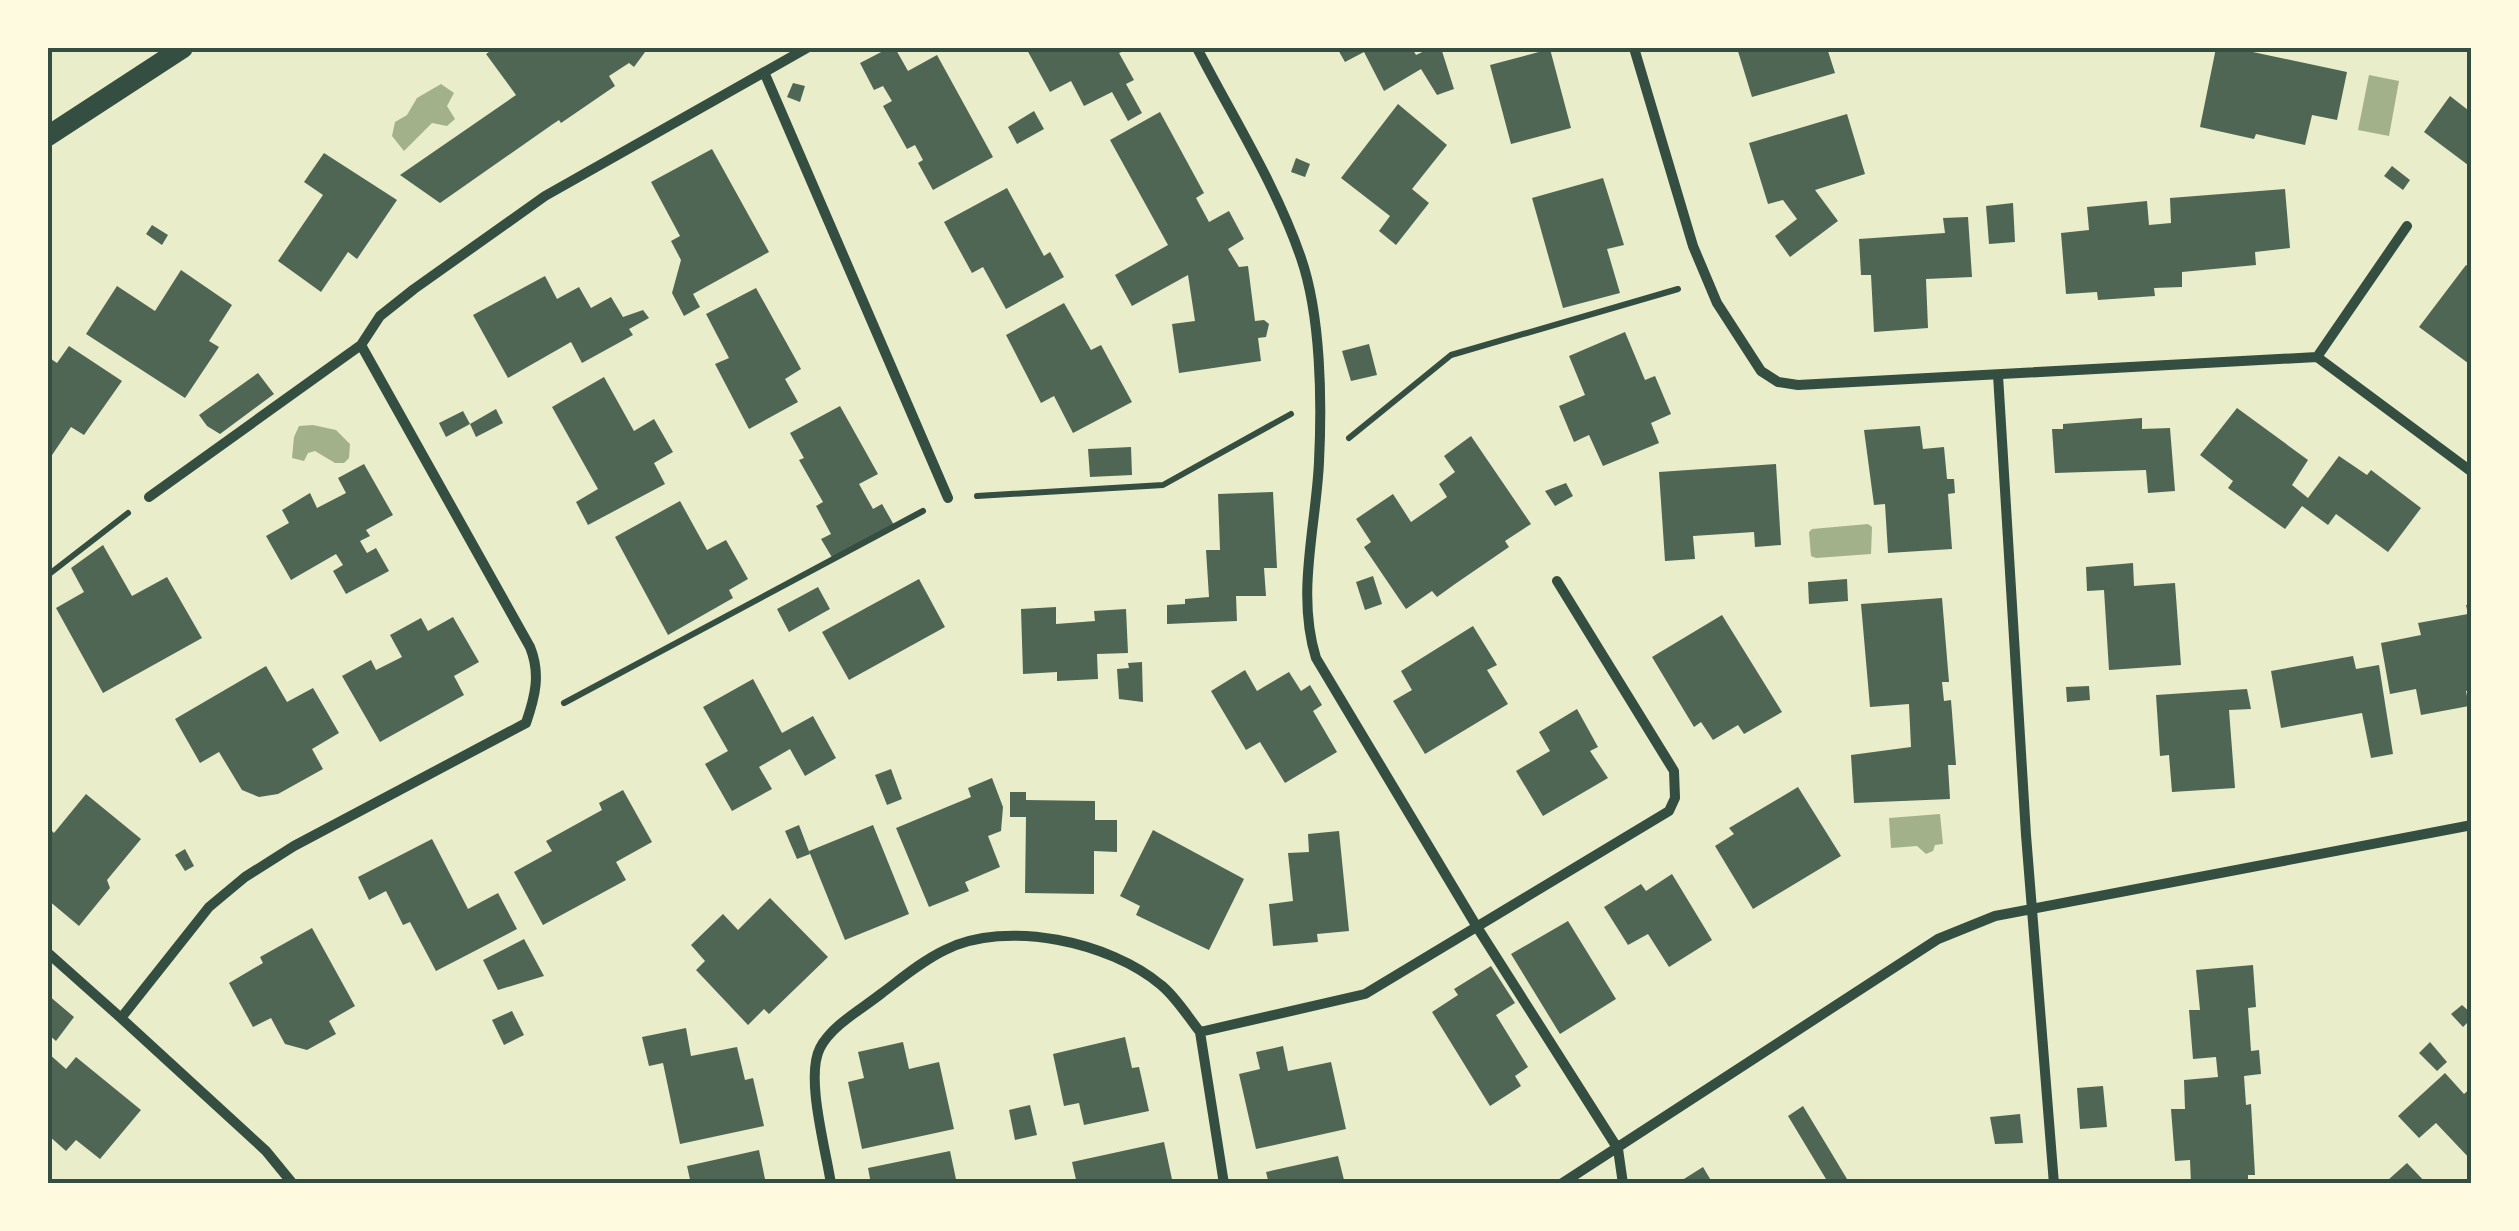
<svg xmlns="http://www.w3.org/2000/svg" width="2519" height="1231" font-family="'Archivo Narrow',sans-serif">
  <style>
    .water { fill: #a3b18a }
    .building { fill: #4f6655 }
    .lines { fill: none; stroke-linecap: round; stroke-linejoin: round }
    .path { stroke: #344e41; stroke-width: 6 }
    .minor { stroke: #344e41; stroke-width: 10 }
    .secondary { stroke: #344e41; stroke-width: 20 }
    .neatline { fill: none; stroke: #344e41; stroke-width: 4 }
  </style>
  <rect width="100%" height="100%" fill="#e9edc9"/>
  <path class="water" d="M2369,75L2399,81L2389,136L2358,130Z
    M441,84L454,93L447,106L455,119L447,126L432,123L404,151L392,136L395,122L407,115L417,98Z
    M313,425L336,430L350,444L349,458L344,463H335L315,451L308,453L304,461L292,458L294,437L299,426Z
    M1868,524L1872,527L1871,554L1816,558L1811,556L1809,532L1812,529Z
    M1940,814L1943,844L1935,845L1933,851L1926,854L1917,846L1891,848L1889,818Z"/>
  <path class="building" d="M495,48H648L634,67L629,63L609,76L615,86L561,123L559,120L553,124L440,203L400,175L516,95L486,54Z
    M889,48H895L908,71L937,55L993,157L933,190L918,163L923,160L915,145L907,149L883,106L892,101L883,86L874,90L860,63Z
    M1026,48H1131L1119,53L1134,80L1126,84L1142,113L1128,121L1112,92L1084,106L1071,81L1050,92Z
    M1337,48H1412L1416,55L1431,48H1441L1454,89L1437,95L1421,69L1384,91L1364,52L1345,62Z
    M1737,48H1827L1835,73L1752,97Z
    M2216,48H2234L2347,72L2337,120L2312,115L2305,145L2256,134L2254,139L2200,127Z
    M1550,49L1571,128L1511,144L1490,65Z
    M793,83L805,86L800,102L787,97Z
    M2450,96L2468,110L2472,106V168L2424,132Z
    M1398,104L1447,145L1412,189L1429,203L1396,245L1379,231L1390,216L1341,178Z
    M1034,111L1044,129L1017,144L1008,127Z
    M1160,112L1204,193L1196,198L1209,222L1229,211L1244,239L1228,249L1239,267L1248,266L1255,321L1264,320L1269,324L1266,337L1258,338L1261,361L1179,373L1172,324L1195,321L1188,275L1132,306L1115,275L1168,245L1110,140Z
    M1847,114L1865,174L1815,190L1838,221L1790,257L1775,236L1797,219L1783,200L1768,204L1749,143Z
    M712,149L769,252L693,294L700,307L684,316L672,293L681,260L671,241L680,236L651,182Z
    M324,153L397,200L357,259L348,252L321,292L278,261L323,195L304,182Z
    M1296,158L1310,164L1305,177L1291,172Z
    M2392,166L2410,180L2403,190L2384,176Z
    M1603,178L1624,245L1607,249L1620,293L1563,308L1532,198Z
    M1007,188L1044,256L1050,252L1064,277L1006,309L983,267L972,273L944,222Z
    M2285,189L2290,248L2255,252L2256,265L2182,272V287L2154,288L2155,296L2098,300L2097,292L2066,294L2061,233L2089,230L2087,207L2147,201L2149,225L2171,223L2170,198Z
    M2013,203L2015,242L1989,244L1986,206Z
    M1968,217L1972,277L1926,279L1928,328L1874,332L1871,275H1861L1859,239L1945,233L1943,218Z
    M152,225L168,235L162,245L146,234Z
    M2466,265L2472,269V366L2419,327Z
    M181,270L232,305L209,341L219,347L185,398L86,334L117,286L155,311Z
    M545,276L557,299L579,287L591,308L611,297L623,317L643,310L649,318L629,329L633,335L582,363L571,342L508,378L473,315Z
    M756,288L801,369L785,379L798,402L749,429L715,364L729,358L706,314Z
    M1064,303L1091,350L1101,345L1132,402L1073,433L1054,396L1041,403L1006,335Z
    M1625,332L1645,380L1655,376L1671,414L1651,423L1659,443L1603,466L1589,435L1574,442L1559,406L1585,395L1569,356Z
    M1369,344L1377,375L1351,381L1342,351Z
    M69,346L122,381L84,435L71,427L48,461V357L57,363Z
    M258,373L274,394L220,434L207,426L199,415Z
    M604,377L634,431L654,419L673,452L654,463L665,484L588,525L576,502L598,489L552,407Z
    M840,406L878,474L859,484L873,509L882,504L894,525L833,559L821,539L831,534L816,506L823,502L799,460L804,458L790,433Z
    M2237,408L2308,460L2292,485L2308,498L2339,456L2367,475L2371,470L2421,508L2388,552L2336,514L2328,525L2302,506L2285,529L2228,488L2233,481L2200,455Z
    M496,409L503,423L476,437L470,424Z
    M463,411L470,424L446,437L439,423Z
    M2142,418V429L2170,428L2175,491L2148,493L2146,470L2055,473L2052,429H2063V424Z
    M1920,426L1923,449L1944,447L1947,479H1954L1955,493L1948,494L1952,549L1888,553L1885,504L1874,505L1864,430Z
    M1471,436L1531,524L1505,541L1509,547L1455,584L1437,597L1432,591L1406,609L1364,547L1371,542L1356,519L1393,494L1411,522L1447,497L1439,484L1455,472L1444,456Z
    M1131,447L1132,475L1090,477L1088,449Z
    M364,464L393,515L366,530L370,536L360,541L367,553L376,548L389,571L346,594L333,571L343,565L336,554L291,580L266,536L289,523L282,510L310,493L317,508L346,493L338,478Z
    M1776,464L1781,545L1755,547L1754,532L1693,536L1695,559L1665,561L1659,472Z
    M1566,483L1573,496L1555,506L1545,491Z
    M1273,492L1277,568H1264L1266,596H1236L1237,621L1167,624V605L1185,604V599L1209,597L1206,550H1220L1218,494Z
    M680,501L707,550L726,540L748,579L729,590L733,598L668,635L615,537Z
    M103,545L132,596L167,577L202,638L103,693L56,608L84,592L71,568Z
    M2133,563L2134,586L2175,583L2181,665L2109,670L2104,590L2087,591L2086,567Z
    M1373,576L1382,604L1365,610L1356,582Z
    M919,579L945,627L849,680L822,632Z
    M1847,579L1848,601L1809,604L1808,582Z
    M818,587L830,609L789,632L777,609Z
    M1942,598L1949,682H1942L1944,701L1951,700L1956,765H1948L1950,799L1854,803L1851,755L1911,747L1909,704L1870,707L1861,604Z
    M2472,604V690L2466,691L2469,706L2421,715L2416,689L2390,694L2381,643L2421,635L2418,623L2468,614L2466,605Z
    M1056,607V624L1095,621L1094,611L1126,609L1128,653L1097,654L1098,679L1057,681V672L1023,674L1021,609Z
    M1722,615L1782,712L1744,734L1738,725L1713,740L1701,722L1694,727L1652,657Z
    M453,617L479,662L454,676L464,695L380,742L342,676L371,660L376,670L402,657L390,635L421,618L428,631Z
    M1473,626L1497,665L1487,670L1508,704L1425,754L1393,701L1412,690L1401,671Z
    M2353,656L2356,669L2379,665L2393,754L2371,758L2362,713L2281,728L2271,671Z
    M1142,662L1143,702L1119,699L1117,669L1129,668L1128,663Z
    M266,666L287,702L313,688L339,733L312,749L323,769L278,794L259,797L242,790L219,752L200,763L175,719Z
    M1245,670L1257,691L1289,672L1301,691L1310,685L1322,705L1313,711L1337,752L1285,783L1260,742L1246,750L1211,691Z
    M753,679L782,733L813,716L836,758L805,776L790,749L759,767L772,789L732,811L705,764L728,751L703,707Z
    M2089,686L2090,700L2067,702L2066,687Z
    M2247,689L2251,709L2229,710L2235,788L2172,792L2169,755L2160,756L2156,695Z
    M1577,709L1598,747L1590,751L1608,778L1543,816L1516,771L1550,751L1539,732Z
    M891,769L902,799L887,805L875,775Z
    M992,778L1003,807L1001,831L988,836L1000,867L965,882L969,891L929,907L896,828L971,797L968,788Z
    M1798,787L1841,856L1753,909L1715,846L1734,834L1729,828Z
    M623,790L652,842L616,862L626,880L543,925L514,872L552,851L546,841L602,810L599,803Z
    M1010,792H1026V800L1095,801V820H1117V852L1094,851V894L1025,893L1026,817H1010Z
    M86,794L141,839L107,880L110,888L79,926L48,900V827L54,833Z
    M799,825L810,854L797,859L785,831Z
    M873,825L909,914L845,940L809,851Z
    M1153,830L1244,879L1209,950L1136,915L1140,906L1120,896Z
    M1339,831L1349,931L1317,934L1318,942L1273,946L1269,904L1293,901L1288,853L1309,852L1308,834Z
    M432,839L468,909L498,893L517,929L436,971L410,922L403,925L386,891L369,900L358,877Z
    M185,849L194,866L185,871L175,855Z
    M1672,874L1712,940L1669,967L1648,934L1628,945L1604,907L1641,884L1646,891Z
    M770,898L828,957L769,1014L764,1009L748,1025L696,970L705,961L691,945L723,914L738,930Z
    M1568,921L1616,999L1560,1034L1511,954Z
    M312,928L355,1006L329,1021L336,1034L307,1050L285,1044L271,1018L253,1027L229,983L263,963L260,957Z
    M524,939L544,976L498,990L483,960Z
    M2253,965L2256,1007L2248,1008L2251,1051L2259,1050L2261,1074L2244,1076L2246,1105L2251,1104L2255,1175H2248V1184H2191L2190,1160L2175,1161L2171,1109H2185L2184,1080L2218,1077L2216,1057L2193,1059L2189,1010H2200L2196,970Z
    M1491,966L1515,1003L1496,1015L1528,1067L1515,1076L1521,1086L1490,1106L1432,1012L1458,995L1454,989Z
    M48,995L74,1017L56,1041L48,1034Z
    M2462,1005L2472,1014V1018L2463,1027L2451,1014Z
    M512,1011L524,1035L504,1045L492,1020Z
    M686,1028L691,1056L737,1047L745,1080L753,1078L764,1126L680,1144L663,1063L649,1066L642,1037Z
    M1125,1037L1132,1068L1139,1067L1149,1111L1084,1125L1079,1103L1064,1106L1053,1054Z
    M903,1042L909,1069L939,1062L954,1129L862,1149L848,1082L864,1078L858,1052Z
    M2430,1042L2447,1062L2437,1071L2419,1053Z
    M1283,1046L1288,1071L1331,1062L1346,1129L1256,1149L1239,1074L1260,1069L1256,1052Z
    M48,1053L66,1069L76,1057L141,1110L100,1159L76,1140L66,1151L48,1135Z
    M2445,1073L2464,1094L2472,1087V1161L2436,1123L2419,1138L2398,1116Z
    M2103,1086L2107,1127L2080,1129L2077,1088Z
    M1030,1105L1037,1135L1015,1140L1009,1110Z
    M1803,1106L1829,1149L1850,1184H1829L1788,1116Z
    M2020,1114L2023,1143L1995,1144L1990,1117Z
    M1164,1142L1173,1184H1077L1072,1162Z
    M759,1150L766,1184H691L687,1166Z
    M950,1151L957,1184H871L868,1168Z
    M1338,1156L1345,1184H1269L1266,1172Z
    M2407,1163L2427,1184H2391L2388,1180Z
    M1703,1167L1713,1184H1676Z"/>
  <g class="lines">
    <path class="path" d="M1349,438L1451,355L1678,289
      M977,496L1163,485L1291,414
      M48,575L128,513
      M564,703L923,511"/>
    <path class="minor" d="M1197,48C1232,116 1276,185 1301,258C1321,316 1322,401 1319,462C1316,527 1296,594 1316,658L1477,927L1618,1149L1623,1184
      M1634,48L1693,246L1717,303L1761,371L1778,382L1798,385L2317,357L2472,472
      M764,72L948,498
      M2317,357L2407,226
      M1998,375L2026,835L2054,1184
      M149,497L361,345
      M48,953L121,1018
      M1200,1032L1224,1184
      M293,1184L266,1151L121,1018L209,907L245,877L294,846L526,723C535,697 541,674 530,647L361,345L380,316L414,289L545,196L807,48
      M831,1184C826,1150 805,1077 820,1048C832,1025 862,1009 882,993C902,978 922,961 945,950C1007,919 1110,942 1161,985C1176,997 1188,1017 1200,1032L1365,994L1669,811L1675,798L1674,771L1557,581
      M1561,1184L1938,939L1995,916L2472,825"/>
    <path class="secondary" d="M48,136L183,48"/>
  </g>
  <rect width="2519" height="1231" fill="none" stroke="#fefae0" stroke-width="100"/>
  <rect x="50" y="50" width="2419" height="1131" class="neatline"/>
</svg>
